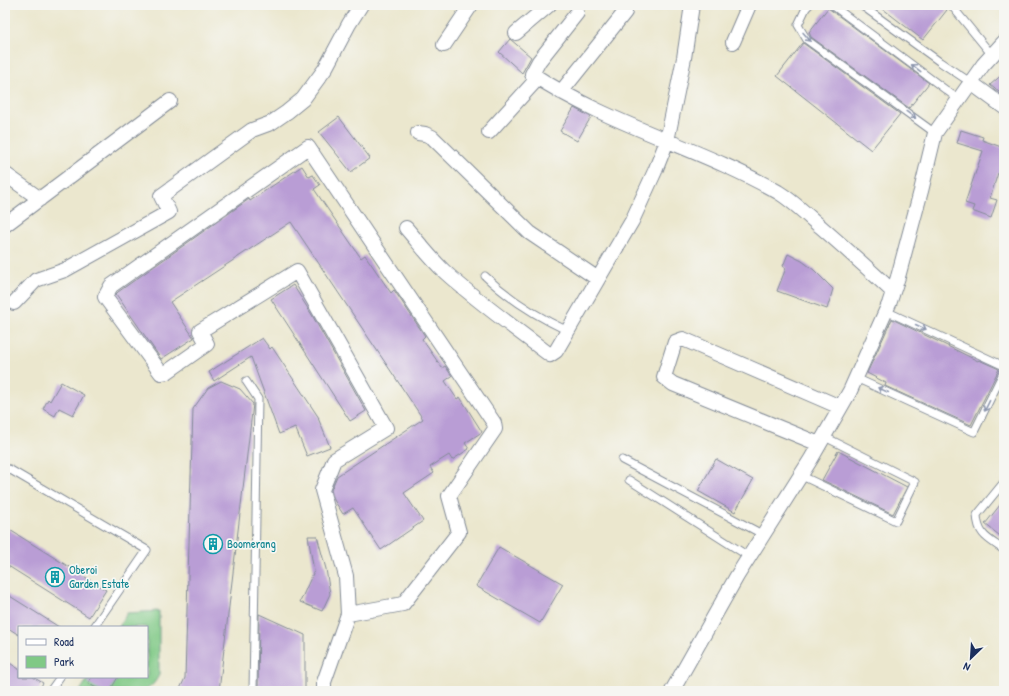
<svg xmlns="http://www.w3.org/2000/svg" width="1009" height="696" font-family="'Patrick Hand',sans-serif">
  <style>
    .green { fill: #80c986; stroke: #4e7c72 }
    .building { fill: #b99dd5 }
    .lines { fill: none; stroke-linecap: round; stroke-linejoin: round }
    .service-casing { stroke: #838b96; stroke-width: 9 }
    .minor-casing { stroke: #838b96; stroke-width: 16 }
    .service { stroke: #fff; stroke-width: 7 }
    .minor { stroke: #fff; stroke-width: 14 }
    .oneway { stroke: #8d97ae }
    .labels { text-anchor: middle; stroke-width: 3.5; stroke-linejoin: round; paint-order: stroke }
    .culture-label { font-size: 12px; fill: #0d838f; stroke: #f6f6f2; text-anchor: start }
  </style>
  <rect width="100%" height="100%" fill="#f6f6f2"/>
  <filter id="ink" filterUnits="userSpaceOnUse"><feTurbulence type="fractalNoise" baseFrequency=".025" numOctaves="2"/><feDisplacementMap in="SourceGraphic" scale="8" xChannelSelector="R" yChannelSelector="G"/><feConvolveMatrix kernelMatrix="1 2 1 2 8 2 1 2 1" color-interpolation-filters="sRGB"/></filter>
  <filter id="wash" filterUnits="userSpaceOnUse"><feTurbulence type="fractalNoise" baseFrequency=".012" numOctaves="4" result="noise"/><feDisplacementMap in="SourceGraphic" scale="16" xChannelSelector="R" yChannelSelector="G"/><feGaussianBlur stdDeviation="0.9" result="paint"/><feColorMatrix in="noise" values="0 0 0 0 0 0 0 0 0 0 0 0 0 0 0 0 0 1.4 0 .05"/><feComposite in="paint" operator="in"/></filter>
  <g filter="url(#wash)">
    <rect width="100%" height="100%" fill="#ebe7ce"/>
    <path class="green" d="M159,611V675C155,683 151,688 142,691H80L89,677H147V627H119L127,613Z"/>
    <g id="blocks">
      <path class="building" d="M878,5H941L947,10L923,40Z
        M828,8L929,83L909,108L811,37L809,32Z
        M510,39L531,57L522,73L499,52Z
        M803,43L900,114L871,150L777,76Z
        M1004,73V96L990,85Z
        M574,108L591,117L577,141L560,131Z
        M339,117L370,158L351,172L319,132Z
        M961,130L983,137L982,140L1004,148V175L998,173L990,198L997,200L991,218L972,211L974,206L965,203L983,151L957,143Z
        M302,166L309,177L313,175L320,185L314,189L361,258L365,255L391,293L394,290L425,336L422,339L442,368L445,366L452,376L445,381L457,399L460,397L482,432L465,443L469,449L452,460L449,455L430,467L434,473L404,493L423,521L381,550L353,508L343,514L334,500L331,490L337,476L423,419L291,222L170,302L194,338L161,359L116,294L118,292L249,199L250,201Z
        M788,254L802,261L814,270L833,289L827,309L777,291L786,268L783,266Z
        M293,285L312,315L366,411L350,421L271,299Z
        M892,319L978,361L979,360L999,369L971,425L885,386L886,383L867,373Z
        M262,338L270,349L272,347L319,418H318L330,447L307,456L295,427L279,434L251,357L214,381L209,372Z
        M221,381L240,389L253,404L219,691H179L185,678L193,409L208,388Z
        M61,382L84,395L73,415L59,408L55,416L43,409L48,399L50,401Z
        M838,451L907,487L893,514L822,480Z
        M716,459L753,480L735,512L698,491Z
        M1004,500V539L985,524Z
        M5,527L106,590L89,617L5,564Z
        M308,536H317L326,569L330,594L322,611L300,602L314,571Z
        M499,547L563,584L540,623L476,586Z
        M5,593L59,627H19V635L5,626Z
        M259,614L305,635V691H258Z
        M5,660L19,669V677H33L43,683L38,691H5Z
        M92,677H118L110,691H101L88,683Z"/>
    </g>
  </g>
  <g filter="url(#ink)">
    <use href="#blocks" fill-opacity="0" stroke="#838b96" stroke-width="1"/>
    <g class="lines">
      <g class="service-casing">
        <path id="service" d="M809,5L806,8L798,25L807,40L935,133
          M832,5L958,99
          M861,5L940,62L970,82
          M951,5L992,55
          M485,276C509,299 538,317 568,331
          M886,311L1004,366
          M856,378L974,432L1004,371
          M246,381L258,399L253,691
          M622,460L762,534
          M5,474L9,469L147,550L94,627
          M800,475L896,521L915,482L823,436
          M629,480L748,556
          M1004,482L977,515C978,536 989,539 1004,550
          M50,691L60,677"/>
      </g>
      <g class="minor-casing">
        <path id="minor" d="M577,13L539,61L532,74C609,125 699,147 778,192C793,201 808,216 821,227C845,248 869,269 893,292
          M516,33L549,5
          M733,42L749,5
          M444,45L471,5
          M970,82L1004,107
          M561,92L625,12
          M489,132L538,78
          M418,133L425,134L432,137L530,233L598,279L632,221L655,171L667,141L684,58L692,5
          M5,174L40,199
          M5,225L170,101
          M406,228C419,243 431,259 445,272C478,302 515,328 550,355L556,351L598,279
          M14,303L36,280L65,270L169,212L161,196L252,130L271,123L287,112L303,99L325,69L349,24L361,5
          M819,444L673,384L664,377L675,342L683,339L840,407
          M324,691V682L348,614L346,576L322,490L334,460L386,428L297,271L200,331L207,344L167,372L161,373L105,297L111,286L308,147L494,423L495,429L449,496L459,532L403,604L348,614
          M672,691L737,576L811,459L850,391L889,304L898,277L921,191L935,133L983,65L1004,42"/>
      </g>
      <use href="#service" class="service"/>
      <use href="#minor" class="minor"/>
    </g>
    <defs><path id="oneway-shaft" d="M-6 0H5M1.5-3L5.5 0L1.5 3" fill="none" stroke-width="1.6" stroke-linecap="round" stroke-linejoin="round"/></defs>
    <g class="oneway">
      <use href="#oneway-shaft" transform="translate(807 37) rotate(49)"/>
      <use href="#oneway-shaft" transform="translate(916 68) rotate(-143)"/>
      <use href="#oneway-shaft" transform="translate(911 115) rotate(36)"/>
      <use href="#oneway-shaft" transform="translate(921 327) rotate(25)"/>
      <use href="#oneway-shaft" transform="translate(883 390) rotate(-155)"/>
      <use href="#oneway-shaft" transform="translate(987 406) rotate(116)"/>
    </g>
  </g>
  <defs>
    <g id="building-ring" transform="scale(1)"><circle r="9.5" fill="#f6f6f2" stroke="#0f9aa8" stroke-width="1.5"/><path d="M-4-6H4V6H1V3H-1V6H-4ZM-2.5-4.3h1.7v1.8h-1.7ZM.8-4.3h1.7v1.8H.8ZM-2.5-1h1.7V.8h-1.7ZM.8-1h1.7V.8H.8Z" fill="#0f9aa8"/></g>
  </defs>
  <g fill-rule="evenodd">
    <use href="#building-ring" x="213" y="544"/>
    <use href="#building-ring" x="55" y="577"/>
  </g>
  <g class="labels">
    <g class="culture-label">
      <text x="227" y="548">Boomerang</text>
      <text x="69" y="574">Oberoi<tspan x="69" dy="14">Garden Estate</tspan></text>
    </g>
  </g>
  <rect width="1009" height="696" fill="none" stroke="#f6f6f2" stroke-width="20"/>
  <rect x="18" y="626" width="130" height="52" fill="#f6f6f2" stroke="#9ea6b7"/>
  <rect x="26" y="639" width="20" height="6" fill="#ffffff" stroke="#9ea6b7"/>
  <text x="54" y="646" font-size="12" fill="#1b2f5e">Road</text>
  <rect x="26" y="656" width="20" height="12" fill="#80c986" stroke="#9ea6b7"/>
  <text x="54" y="666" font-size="12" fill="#1b2f5e">Park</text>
  <g transform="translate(971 658) rotate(205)" stroke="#f6f6f2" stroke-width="3" paint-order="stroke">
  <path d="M0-3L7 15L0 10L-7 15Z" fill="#1b2f5e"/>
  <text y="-6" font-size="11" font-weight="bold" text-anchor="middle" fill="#1b2f5e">N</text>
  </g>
</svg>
